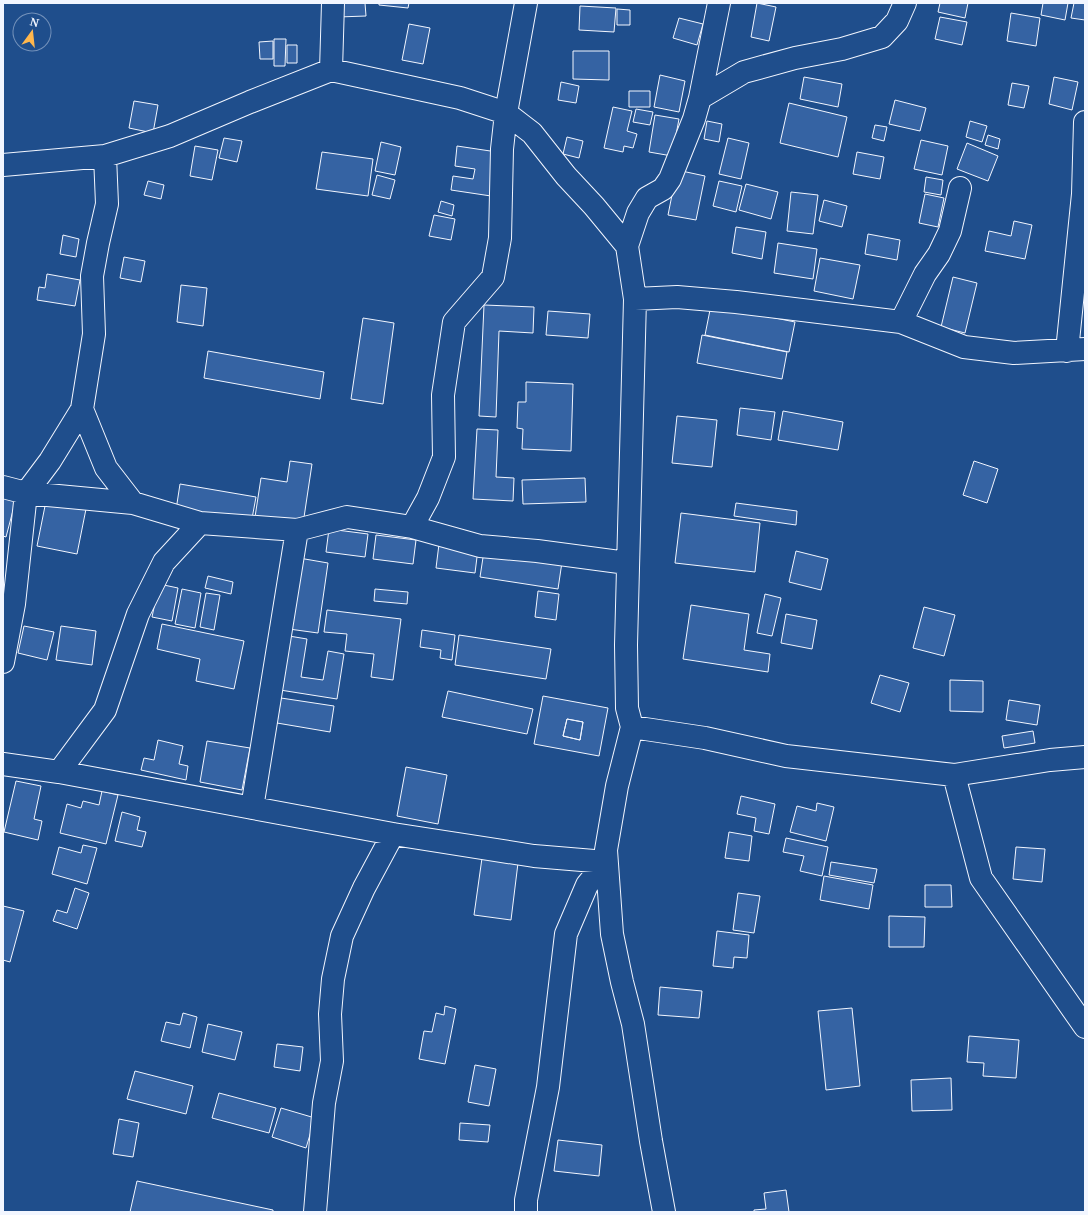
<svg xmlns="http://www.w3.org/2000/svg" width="1088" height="1215" font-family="'Noto Serif',serif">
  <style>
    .building { fill: #3563a3; stroke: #f2f6ff; fill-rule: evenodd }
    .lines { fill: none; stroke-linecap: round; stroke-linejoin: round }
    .minor-casing { stroke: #f2f6ff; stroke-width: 24 }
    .minor { stroke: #1f4e8c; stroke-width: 22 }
  </style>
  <rect width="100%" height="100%" fill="#1f4e8c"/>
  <path class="building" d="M337,3H365L366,16L338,17Z
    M379,3H409L408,8L379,5Z
    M757,3L776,7L769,41L751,37Z
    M940,3H968L965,18L938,12Z
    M1043,3H1068L1065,20L1041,15Z
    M1074,3H1085V20L1071,18Z
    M580,6L616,8L614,32L579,30Z
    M617,9L630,10V25H617Z
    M1011,13L1040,18L1036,46L1007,41Z
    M940,17L967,22L962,45L935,39Z
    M679,18L703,24L697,45L673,38Z
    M409,24L430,28L423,64L402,60Z
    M274,39H286L285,66H274Z
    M273,41V59H260L259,42Z
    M287,45H297V63H287Z
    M573,51H609V80L573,79Z
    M660,75L685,81L679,112L654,107Z
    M804,77L842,84L838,107L800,99Z
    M1054,77L1078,82L1072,110L1049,104Z
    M561,82L579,86L576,103L558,100Z
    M1012,83L1029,86L1024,108L1008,105Z
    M629,91H650V107H629Z
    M895,100L926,108L920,131L889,124Z
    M134,101L158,105L153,133L129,128Z
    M789,103L847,117L838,157L780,143Z
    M613,107L632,111L627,131L637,134L633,148L624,146L623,152L604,148Z
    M636,109L653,112L650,125L633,122Z
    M655,115L679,119L672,156L649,152Z
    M707,121L722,124L719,142L704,139Z
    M970,121L987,126L982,142L966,137Z
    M875,125L887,127L884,141L872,138Z
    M988,135L1000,139L998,149L985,145Z
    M567,137L583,141L579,158L563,154Z
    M224,138L242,141L237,162L219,158Z
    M728,138L749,143L741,179L719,174Z
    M921,140L948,146L942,175L914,169Z
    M381,142L401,147L395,175L375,171Z
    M967,143L998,156L988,181L957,169Z
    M195,146L218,150L212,180L190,176Z
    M457,146L497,152L491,196L451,190L453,176L473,179L475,169L455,166Z
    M322,152L373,159L368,196L316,189Z
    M857,152L884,157L880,179L853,174Z
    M677,170L705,176L696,220L668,215Z
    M377,175L395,180L390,199L372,195Z
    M926,177L943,180L941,195L924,192Z
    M148,181L164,185L161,199L144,195Z
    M719,181L742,186L736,212L713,206Z
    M746,184L778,192L771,219L739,210Z
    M791,192L818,195L813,234L787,231Z
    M925,194L944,198L938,227L919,223Z
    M824,200L847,206L842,227L819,221Z
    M441,201L454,205L452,216L438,212Z
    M434,215L455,219L451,240L429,236Z
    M1014,221L1032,225L1025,259L985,251L989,231L1011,236Z
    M736,227L766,232L762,259L732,253Z
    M868,234L900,240L897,260L865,254Z
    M63,235L79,239L76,257L60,254Z
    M778,243L817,249L813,279L774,273Z
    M124,257L145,261L141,282L120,278Z
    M820,258L860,265L853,299L814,291Z
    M47,274L80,280L75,306L37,300L39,287L45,288Z
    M953,277L977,283L965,333L941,327Z
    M181,285L207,288L203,326L177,322Z
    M484,305L534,307L533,333L499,331L496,417L479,416Z
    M711,305L795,322L789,352L705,335Z
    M548,311L590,314L588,338L546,335Z
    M363,318L394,323L383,404L351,399Z
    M702,335L787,352L782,379L697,363Z
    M208,351L324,372L320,399L204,378Z
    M526,382L573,384L571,451L522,449L523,429L517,428L518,402H526Z
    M740,408L775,412L771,440L737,435Z
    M783,411L843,422L838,450L778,440Z
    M677,416L717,420L712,467L672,463Z
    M477,429L498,430L496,477L514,478L513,501L473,499Z
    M290,461L312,464L303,524L255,517L261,478L287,482Z
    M974,461L998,469L987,503L963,495Z
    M585,478L586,502L523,504L522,480Z
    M180,484L256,497L251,524L176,510Z
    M3,496L16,499L6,537L3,536Z
    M46,501L86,509L77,554L37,546Z
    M736,503L797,511L796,525L734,516Z
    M681,513L760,523L755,572L675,563Z
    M329,529L368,534L365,557L326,552Z
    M376,535L416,540L413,564L373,559Z
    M439,544L478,549L475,573L436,568Z
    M484,551L562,562L558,589L480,577Z
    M796,551L828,559L821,590L789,582Z
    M299,558L328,563L318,633L289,629Z
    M208,576L233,582L231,594L205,588Z
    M159,584L178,588L172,621L152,617Z
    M182,589L201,593L195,628L175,624Z
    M375,589L408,592L407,604L374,601Z
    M538,591L559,594L556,620L535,617Z
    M206,593L220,595L214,630L200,627Z
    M765,594L781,598L772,636L757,633Z
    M691,605L749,614L744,650L770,654L768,672L683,659Z
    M924,607L955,615L944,656L913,648Z
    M327,610L401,619L393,680L371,677L374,654L345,651L347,634L324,632Z
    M786,614L817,620L812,649L781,643Z
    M162,624L244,641L234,689L196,681L200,659L157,649Z
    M24,626L54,632L47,660L18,653Z
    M61,626L96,631L92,665L56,660Z
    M422,630L455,635L452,660L440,658L441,650L420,647Z
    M459,635L551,649L546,679L455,665Z
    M289,636L307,639L301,677L323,680L328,651L344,654L337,699L280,690Z
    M880,675L909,683L900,712L871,703Z
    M950,680L983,681V712L950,711Z
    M448,691L533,709L527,734L442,717Z
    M543,696L608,708L599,756L534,744ZM567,719L583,722L580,740L563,736Z
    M281,698L334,706L330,732L277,723Z
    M1009,700L1040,705L1037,725L1006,720Z
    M567,719L583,722L580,740L563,736Z
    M1033,731L1035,743L1004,748L1002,736Z
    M158,740L183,746L179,764L188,766L186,780L141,770L144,758L154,760Z
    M207,741L250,748L242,790L200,782Z
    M406,767L447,775L438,824L397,816Z
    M16,781L41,786L34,819L42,821L38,840L4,832Z
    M102,791L118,795L106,844L60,833L67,804L81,808L83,801L99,805Z
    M741,796L775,804L769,834L754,831L756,818L737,814Z
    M817,803L834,807L826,841L790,832L797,806L816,811Z
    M122,812L140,817L137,830L146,832L142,847L115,841Z
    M729,832L752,836L749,861L725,858Z
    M786,838L828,847L822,876L800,871L804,856L783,852Z
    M83,845L97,848L87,884L52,874L59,847L81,853Z
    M1016,847L1045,849L1042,882L1013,879Z
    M482,858L518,863L511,920L474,915Z
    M831,862L877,869L874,883L829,875Z
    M824,876L873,885L869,909L820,900Z
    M925,885H951L952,907H925Z
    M75,888L89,893L77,929L53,921L57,910L67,913Z
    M738,893L760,896L754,933L733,930Z
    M3,906L24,911L10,962L3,960Z
    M889,916L925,917L924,947H889Z
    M717,931L749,935L747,958L734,957L733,968L713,966Z
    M660,987L702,991L699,1018L658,1015Z
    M445,1006L456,1009L445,1064L419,1059L424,1031L432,1032L436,1013L444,1015Z
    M852,1008L860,1086L826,1090L818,1011Z
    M183,1013L197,1017L190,1048L161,1041L166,1022L180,1025Z
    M208,1024L242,1032L235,1060L202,1052Z
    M969,1036L1019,1040L1016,1078L983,1076L984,1063L967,1062Z
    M277,1044L303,1047L300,1071L274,1067Z
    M475,1065L496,1069L489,1106L468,1102Z
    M135,1071L193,1086L186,1114L127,1099Z
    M951,1078L952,1110L912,1111L911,1080Z
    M219,1093L276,1108L269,1133L212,1118Z
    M281,1108L315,1118L306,1148L272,1137Z
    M119,1119L139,1123L133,1157L113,1154Z
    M460,1123L490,1125L488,1142L459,1140Z
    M558,1140L602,1145L599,1176L554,1171Z
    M137,1181L273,1210V1212H130Z
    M786,1190L789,1212H754V1210L766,1209L764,1193Z"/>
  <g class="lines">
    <g class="minor-casing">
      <path id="minor" d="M526,3L506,113L532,133L566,176L594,206L627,246L635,299L626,645L627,708L632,727L617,786L606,850L612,934L622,982L633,1024L651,1141L664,1212
        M331,70L333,3
        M700,98L744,72L795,58L842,49L882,37L897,21L905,3
        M3,165L105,156L170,136L250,102L331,70L460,98L506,113L502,149L500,238L493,277L454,322L443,395L444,457L428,498L412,527L347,517L297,530L200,523L133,503L106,468L82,409
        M627,246L638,213L647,198L663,189L670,179L694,119L700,98L719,3
        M635,299L677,297L736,302L901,322L925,274L939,254L950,231L960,188
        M901,322L964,347L1014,353L1085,349
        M1067,351L1083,194L1085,122
        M3,487L26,493L133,503
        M412,527L480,546L537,551L627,563
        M3,662L14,604L26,493L50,461L82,409L94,334L92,276L98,243L107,204L105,156
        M632,727L705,738L786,756L954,775L981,878L1085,1027
        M3,764L59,772L393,834L534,856L606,862
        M59,772L105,710L138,614L164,562L200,523
        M954,775L1050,760L1085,757
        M252,808L297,530
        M315,1212L324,1103L332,1061L330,1014L333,979L342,936L364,888L393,834
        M526,1212V1200L548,1087L566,934L587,885L606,862"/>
    </g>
    <use href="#minor" class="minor"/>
  </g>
  <rect width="1088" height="1215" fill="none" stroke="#f2f6ff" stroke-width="8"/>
  <g transform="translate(32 32) rotate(15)"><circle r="19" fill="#1f4e8c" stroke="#7391ba"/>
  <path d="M0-3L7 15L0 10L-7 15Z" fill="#ffb74d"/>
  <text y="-6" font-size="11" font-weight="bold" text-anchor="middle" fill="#f2f6ff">N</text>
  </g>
</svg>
